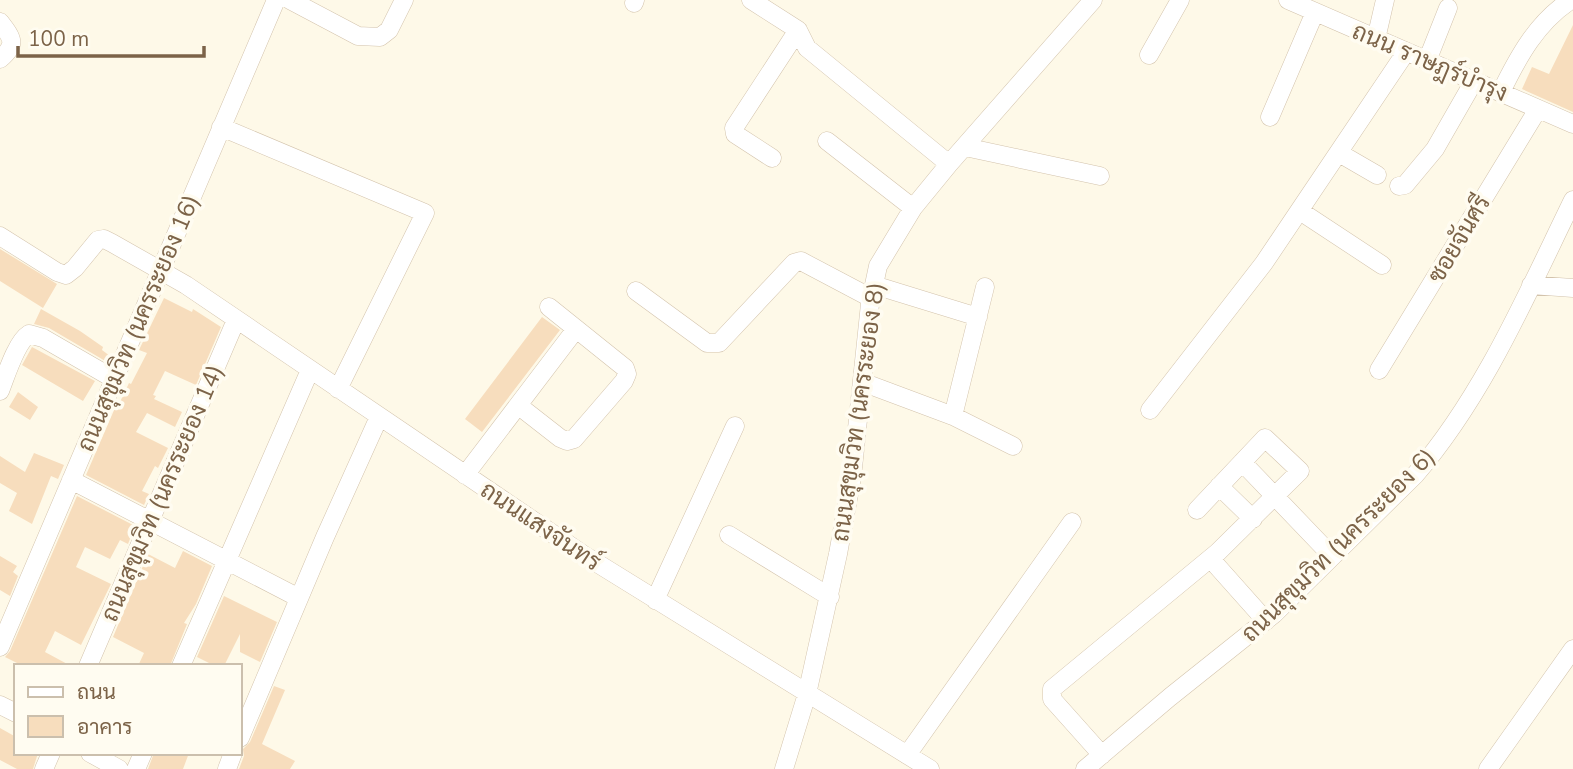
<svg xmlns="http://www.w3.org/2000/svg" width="1573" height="769" font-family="'Nunito Sans',Sarabun,sans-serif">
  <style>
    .building { fill: #f7ddbd }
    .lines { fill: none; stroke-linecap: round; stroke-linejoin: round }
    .minor-casing { stroke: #d3c3ac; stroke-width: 19 }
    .minor { stroke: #fff; stroke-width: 18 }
    .labels { text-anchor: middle; stroke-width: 7; stroke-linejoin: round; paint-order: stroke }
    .street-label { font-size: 24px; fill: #7c6348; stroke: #fffcf1 }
  </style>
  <rect width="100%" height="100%" fill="#fef9e8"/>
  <path class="building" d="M1573,25V112L1522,89L1532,67L1549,74Z
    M0,249L57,284L43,308L0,281Z
    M164,298L192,312L193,309L221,327L196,385L165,371L153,395L156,396L154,399L182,412L175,427L147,413L136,432L168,448L158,468L155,466L142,491L149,494L144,505L86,475L118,401L120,402L129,383L131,384L147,353L139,350Z
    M41,309L80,331L103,347L102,350L110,356L107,362L49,328L34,324Z
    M542,317L560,330L482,432L465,419Z
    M32,347L95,381L83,401L22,365Z
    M18,392L38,407L30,420L9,407Z
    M34,453L64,465L58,479L51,476L32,524L9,511L17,493L0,483V456L25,472Z
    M77,496L135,526L128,544L120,540L110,559L85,547L76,567L111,584L81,645L55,631L45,652L71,666H23L5,657L10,651Z
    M183,551L212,566L196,604L184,623L187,624L170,666H138L144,653L113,637L148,554L175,568Z
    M0,556L17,566L13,572L18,576L10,596L0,590Z
    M224,596L277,622L260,662L240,652V634L224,666H215L197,657Z
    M274,686L285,690L262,744L295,761L290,769H239L244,756L243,749L250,742Z
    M0,728L16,737V753H38L33,769H17L0,760Z
    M154,753H189L183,769H148Z"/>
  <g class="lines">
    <g class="minor-casing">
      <path id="minor" d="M290,0L358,36L380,37L389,30L404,0
        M751,0L798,30L807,48L949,164
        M1288,0L1573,124
        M634,3L635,0
        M0,22C13,39 17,44 0,59
        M1376,39L1385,0
        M1149,55L1180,0
        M1427,61L1448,8
        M1501,92C1518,57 1537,22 1571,0
        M1270,117L1315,12
        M221,127L425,213L338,389
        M827,141L913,208
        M965,147L1100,176
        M1339,153L1377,175
        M772,158L735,134L734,128L798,30
        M1399,186L1405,185L1435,149L1474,81
        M1300,211L1382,265
        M0,236L57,272L66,275L75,268L98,240L104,239L112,243L186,285L584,555L930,769
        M874,285L978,317
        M1531,285L1573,288
        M636,291L707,343H719L794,263L801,261L871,298
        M1379,370L1538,109
        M862,382L953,416L1013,446
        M0,391C6,376 16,342 29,334L43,338L114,379
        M519,406L560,438L567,441L574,439L624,381L627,374L625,368L549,307
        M1150,410L1264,263L1406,52
        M953,416L985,287
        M1242,462L1332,556
        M465,475L576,329
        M71,480L299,598
        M1219,486L1253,519
        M729,535L830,597
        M1217,566L1266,621
        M655,600L735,426
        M0,647L276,0
        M88,666L236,320
        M181,666L310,370
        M0,705L16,713
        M240,738L325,537L379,417
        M90,753L119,769
        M907,755L1072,522
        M1102,755L1052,699V689L1218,552L1300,471L1265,438L1197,510
        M44,769L51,753
        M136,769L143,753
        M227,769L233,753
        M784,769L807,694L838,554L852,477L870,304L878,266L913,208L949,164L1093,0
        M1085,769L1170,697L1274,614L1415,475C1484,395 1527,294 1573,200
        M1488,769L1573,649"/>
    </g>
    <use href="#minor" class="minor"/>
  </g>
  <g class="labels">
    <g class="street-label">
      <text transform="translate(1430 62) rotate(23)" y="8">ถนน ราษฎร์บำรุง</text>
      <text transform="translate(1459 239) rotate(-59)" y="8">ซอยจันศรี</text>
      <text transform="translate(138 323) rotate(-67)" y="8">ถนนสุขุมวิท (นครระยอง 16)</text>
      <text transform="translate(858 412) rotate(-82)" y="8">ถนนสุขุมวิท (นครระยอง 8)</text>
      <text transform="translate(162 493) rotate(-67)" y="8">ถนนสุขุมวิท (นครระยอง 14)</text>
      <text transform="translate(541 526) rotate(34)" y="8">ถนนแสงจันทร์</text>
      <text transform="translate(1338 545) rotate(-45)" y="8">ถนนสุขุมวิท (นครระยอง 6)</text>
    </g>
  </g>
  <rect x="14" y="664" width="228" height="91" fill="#fffcf1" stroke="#cbbfad" stroke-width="2"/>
  <rect x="28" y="687" width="35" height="10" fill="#ffffff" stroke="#cbbfad" stroke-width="2"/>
  <text x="77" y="699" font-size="21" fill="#7c6348">ถนน</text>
  <rect x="28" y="716" width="35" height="21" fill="#f7ddbd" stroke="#cbbfad" stroke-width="2"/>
  <text x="77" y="734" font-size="21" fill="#7c6348">อาคาร</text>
  <path d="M18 46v10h186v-10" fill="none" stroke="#7c6348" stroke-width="3.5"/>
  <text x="28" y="46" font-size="21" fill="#7c6348" stroke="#fffcf1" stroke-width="5" paint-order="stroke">100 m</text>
</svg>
